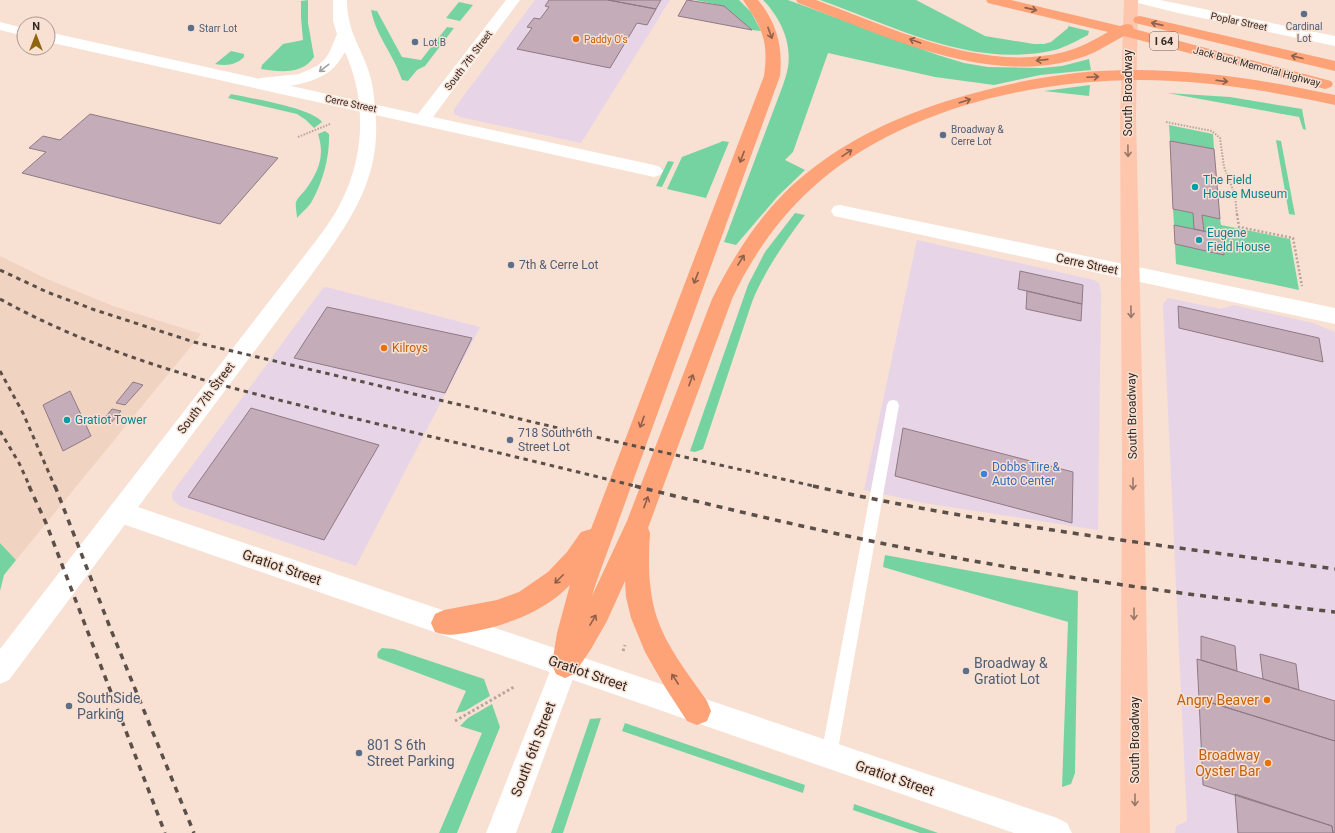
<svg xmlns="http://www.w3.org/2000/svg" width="1335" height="833" font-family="Roboto,sans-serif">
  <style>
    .commercial { fill: #e7d5e7 }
    .built { fill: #f1d3c2 }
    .green { fill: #75d3a2 }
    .building { fill: #c4adb9; stroke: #8f7984 }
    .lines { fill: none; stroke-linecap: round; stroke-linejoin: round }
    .path-far2 { stroke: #b8a59a; stroke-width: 2; stroke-dasharray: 1.5 1.5; stroke-linecap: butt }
    .path-far1 { stroke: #b8a59a; stroke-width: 2.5; stroke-dasharray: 2 2; stroke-linecap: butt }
    .path { stroke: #b8a59a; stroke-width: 3; stroke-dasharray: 2.5 2.5; stroke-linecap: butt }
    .service { fill: #fff; fill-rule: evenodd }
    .minor { fill: #fff; fill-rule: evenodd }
    .tertiary { fill: #fff; fill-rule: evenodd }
    .secondary { fill: #fff; fill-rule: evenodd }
    .primary { fill: #fec7ad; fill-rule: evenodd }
    .motorway { fill: #fea277; fill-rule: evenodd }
    .rail-far1 { stroke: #5b5049; stroke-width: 3; stroke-dasharray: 4.5 4.5; stroke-linecap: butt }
    .rail { stroke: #5b5049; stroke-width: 3.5; stroke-dasharray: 6 6; stroke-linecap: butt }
    .oneway { stroke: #8e604a }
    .oneway2 { stroke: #a39f9d }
    .oneway3 { stroke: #987869 }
    .service-dot { fill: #5c6f8a; stroke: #f8e0d3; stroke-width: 1.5 }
    .food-dot { fill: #e8710a; stroke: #f8e0d3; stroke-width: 1.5 }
    .culture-dot { fill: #0f9aa8; stroke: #f8e0d3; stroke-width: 1.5 }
    .shop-dot { fill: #3f7fe0; stroke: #f8e0d3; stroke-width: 1.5 }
    .labels { text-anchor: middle; stroke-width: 3; stroke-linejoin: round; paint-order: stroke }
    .far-street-label { font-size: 10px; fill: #322a25; stroke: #f8e0d3 }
    .far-service-label { font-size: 10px; fill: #4e5e75; stroke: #f8e0d3; text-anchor: start }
    .far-food-label { font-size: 10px; fill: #c56008; stroke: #f8e0d3; text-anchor: start }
    .shield { fill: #f8e0d3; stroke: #6d6159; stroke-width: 1 }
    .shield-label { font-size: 11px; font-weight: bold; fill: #322a25 }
    .street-label { font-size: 12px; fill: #322a25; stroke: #f8e0d3 }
    .culture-label { font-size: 12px; fill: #0d838f; stroke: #f8e0d3; text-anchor: start }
    .service-label { font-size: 12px; fill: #4e5e75; stroke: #f8e0d3; text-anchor: start }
    .food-label { font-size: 12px; fill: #c56008; stroke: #f8e0d3; text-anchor: start }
    .shop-label { font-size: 12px; fill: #366cbe; stroke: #f8e0d3; text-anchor: start }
    .near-street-label { font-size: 14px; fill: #322a25; stroke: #f8e0d3 }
    .near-service-label { font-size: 14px; fill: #4e5e75; stroke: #f8e0d3; text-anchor: start }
    .near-food-label { font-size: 14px; fill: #c56008; stroke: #f8e0d3; text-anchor: end }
  </style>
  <rect width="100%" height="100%" fill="#f8e0d3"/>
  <path class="commercial" d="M535,0H670L581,143L460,117L454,114V109Z
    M917,240L1094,280L1099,283L1101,292L1098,530L924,503L864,490Z
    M326,287L480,327L356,566L180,506L172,499V493L323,288Z
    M1168,298L1221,309L1233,305L1313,323L1335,332V833H1175L1176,826L1187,821L1163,304Z"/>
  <path class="built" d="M0,256L47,279L113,306L201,334L16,560L0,543Z"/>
  <path class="green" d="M308,0V23L314,57C302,75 279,72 261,69L262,65L283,44L303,40L301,18V1Z
    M695,0H739L751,12L761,31L752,30L724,6Z
    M763,0H788L938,55L964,63L988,67L1041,68L1062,66L1089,59L1091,70L1040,75L994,85L935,77L828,53L793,152L785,160L805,170L778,196L736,245L724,242L783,85C785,79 787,73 788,67C792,42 780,17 763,0Z
    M820,0H916L985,36L1034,44H1044L1051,42L1068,28V26L1089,31L1088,35C1078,40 1066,47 1055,50C973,69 896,27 820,0Z
    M459,2L473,5L460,21L446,18Z
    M371,10L377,11L402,57L421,60L447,27L454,28L425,66L417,70L408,81L402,80C394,55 376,36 371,10Z
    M231,51L244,54V57C236,65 227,66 215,64Z
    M1090,85L1089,96L1044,91Z
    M1167,93L1230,97L1302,109L1306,130L1303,129L1299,117Z
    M231,94C250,98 312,108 322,122L314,128L306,120L297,114L228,98Z
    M1169,125L1213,134L1214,149L1170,141Z
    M325,131L329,134C330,155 323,182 312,201C309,207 302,212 297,218C297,213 295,206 296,202C298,197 303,193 306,189C319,171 325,155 318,134Z
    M1276,140L1281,141L1295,215L1289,214Z
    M722,141L729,142L706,198L667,189L682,157L721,142Z
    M668,161L674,162L662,187L656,186Z
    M1173,209L1193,213L1194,229L1174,225Z
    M795,213L805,215C784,243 765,270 752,302L703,449L695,452L690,451L748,285L765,252Z
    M1202,215L1220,219L1221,225L1290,239L1299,290L1176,264L1175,244L1224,254L1222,235L1204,231Z
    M0,543L16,560L4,575L0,591Z
    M885,555L1078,591L1075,773L1071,784L1062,787L1068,622L883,567Z
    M382,648L394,649L484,679L490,696L465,711L456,713L466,691L378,658C376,654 378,651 382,648Z
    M492,704L500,727L457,833H439L482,733L460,726L468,718Z
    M601,718L563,833H551L590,719Z
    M625,723L805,785L803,793L622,731Z
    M854,804L938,833H920L853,810Z"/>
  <path class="building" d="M549,0H608L656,9L647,25L637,23L610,68L517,49L532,28L527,27L534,18L540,19L549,7L545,6Z
    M608,0H661L656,9Z
    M687,0L724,6L752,30L678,16Z
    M90,114L278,158L220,224L22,173L46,152L29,148L43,136L60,140Z
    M1170,141L1214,149L1220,219L1202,215L1204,231L1194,229L1193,213L1173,209Z
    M1174,225L1222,235L1224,255L1175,244Z
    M1020,271L1083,285L1082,304L1018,289Z
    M1027,291L1082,304L1081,321L1026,309Z
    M1178,306L1319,338L1323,362L1179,328Z
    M327,307L472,338L445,393L294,358Z
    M133,382L143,385L125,405L116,403Z
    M70,391L91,436L63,451L43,405Z
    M251,408L379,445L324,540L188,497Z
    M112,409L121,411L111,423L103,420Z
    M903,428L1073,472L1072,523L895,476Z
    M1201,636L1235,646L1237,671L1201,660Z
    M1260,654L1296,664L1299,690L1263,679Z
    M1197,659L1335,701V741L1199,699Z
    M1199,699L1335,741V833H1333L1332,826L1203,785Z
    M1235,794L1332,826L1333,833H1238Z"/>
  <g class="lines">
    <path class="path-far2" d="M1166,122L1212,131L1220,138L1224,167L1235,195L1237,215
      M298,137L330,124"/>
    <path class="path-far1" d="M1237,214L1239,227L1293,238L1302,286"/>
    <path class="path" d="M623,651L625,645
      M455,721L514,687"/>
    <path class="service" d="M893,400L897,401L899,405L837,755L834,760L829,763L824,760L821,755L887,405L889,401Z"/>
    <path class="minor" d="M506,0H520L433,117L654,165L660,167L663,171L660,175L654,177L48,42V32L418,114Z
      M1136,0H1160L1335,36V46L1178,13L1138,3Z
      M0,22L24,28V36L0,30Z
      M840,205L1335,308V324L834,216L831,211L834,206Z
      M565,652L574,656L578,665L516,833H486L556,656Z"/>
    <path class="tertiary" d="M120,501L1057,818L1067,823L1072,833H1014L120,523L112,520L108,512L112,504Z"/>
    <path class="secondary" d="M333,0H347C347,31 360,45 369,72C373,84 374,96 375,108C383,178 350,221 312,274L9,680L0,684V649L298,264C314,243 332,222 343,198C365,153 366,98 345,52C340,60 335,68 327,73C311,84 275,91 255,86L253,83L255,80L261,78L299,74L317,66L325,59L330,51L337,34L333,21Z"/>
    <path class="primary" d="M1124,0H1138L1136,116L1144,469L1150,833H1120L1122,469L1120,116Z"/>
    <path class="motorway" d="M743,0H758C777,23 783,47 780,76L596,583L592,596L627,521L712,299C736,251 766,205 808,172C849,139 897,117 947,101C989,88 1032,78 1076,73C1163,64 1251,77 1335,95V105C1271,91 1206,80 1140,80C1031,80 905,109 820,181C782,213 753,254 732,299L648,528L650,533C648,561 648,590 657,618C667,648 689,675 707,701L711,711L707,721L697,725L687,721L665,687L645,652L631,618L626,597L625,581L607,621L591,649L574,674L565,678L556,674L552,665L554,660L553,658L557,633L570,585C544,612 507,625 471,632C458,634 448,637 435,632L431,623L435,614L444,610L497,600L519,592L548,572L567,552L581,532L591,529L764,76C769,41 762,28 743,0Z
      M796,0H816C892,28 983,73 1064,52C1080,48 1094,40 1108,32L988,3L986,0H1011L1120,26L1127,24L1132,25L1134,29L1331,81L1333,84L1331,87L1325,89L1124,36C1114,41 1105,47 1095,52C1002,94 885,36 798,3Z
      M1140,16L1335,61V71L1135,23L1133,20L1135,17Z"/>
    <path class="rail-far1" d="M0,270L47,292L95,310L194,342L613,441L818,487
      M0,299C105,357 220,386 336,414C437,438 538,462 639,487
      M0,371L23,413L55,487
      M0,431L19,463L30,487"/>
    <path class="rail" d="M29,486L46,523L165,833
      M55,486L111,630L194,833
      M635,486C738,512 841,536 946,556C1075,580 1205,597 1335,612
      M813,486C985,525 1161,545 1335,569"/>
  </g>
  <defs><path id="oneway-shaft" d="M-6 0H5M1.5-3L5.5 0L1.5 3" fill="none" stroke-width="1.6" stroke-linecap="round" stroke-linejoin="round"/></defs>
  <g class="oneway">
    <use href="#oneway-shaft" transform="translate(1031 9) rotate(13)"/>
    <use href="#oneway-shaft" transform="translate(1157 24) rotate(-167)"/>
    <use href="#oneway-shaft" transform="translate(770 33) rotate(70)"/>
    <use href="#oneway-shaft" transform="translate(915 41) rotate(-160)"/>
    <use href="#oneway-shaft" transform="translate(1297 57) rotate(-166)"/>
    <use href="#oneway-shaft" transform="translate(1042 60) rotate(174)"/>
    <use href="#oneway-shaft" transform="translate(1093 77) rotate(-3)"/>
    <use href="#oneway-shaft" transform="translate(1222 81) rotate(7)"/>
    <use href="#oneway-shaft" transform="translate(965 101) rotate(-18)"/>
    <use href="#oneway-shaft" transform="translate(847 153) rotate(-34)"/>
    <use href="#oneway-shaft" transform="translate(742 157) rotate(111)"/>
    <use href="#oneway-shaft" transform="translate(741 260) rotate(-58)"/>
    <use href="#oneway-shaft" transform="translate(696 278) rotate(111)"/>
    <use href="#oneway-shaft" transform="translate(691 380) rotate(-70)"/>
    <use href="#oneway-shaft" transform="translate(642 422) rotate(110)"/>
    <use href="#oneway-shaft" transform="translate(646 502) rotate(-70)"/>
    <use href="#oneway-shaft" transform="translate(559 579) rotate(135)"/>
    <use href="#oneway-shaft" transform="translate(593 620) rotate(-60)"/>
    <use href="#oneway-shaft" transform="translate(675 679) rotate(-123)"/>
  </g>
  <use class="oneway2" href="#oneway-shaft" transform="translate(324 68) rotate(142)"/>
  <g class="oneway3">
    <use href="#oneway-shaft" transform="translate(1128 151) rotate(89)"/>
    <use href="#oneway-shaft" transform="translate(1131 312) rotate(89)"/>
    <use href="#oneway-shaft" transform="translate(1133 484) rotate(90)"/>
    <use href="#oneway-shaft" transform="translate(1134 614) rotate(90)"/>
    <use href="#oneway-shaft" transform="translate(1135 800) rotate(90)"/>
  </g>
  <g class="service-dot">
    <circle cx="1304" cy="14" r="4"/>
    <circle cx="191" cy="28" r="4"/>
    <circle cx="415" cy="42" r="4"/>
    <circle cx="943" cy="135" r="4"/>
    <circle cx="511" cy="265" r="4"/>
    <circle cx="510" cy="440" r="4"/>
    <circle cx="966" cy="671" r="4"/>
    <circle cx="69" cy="706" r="4"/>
    <circle cx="359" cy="753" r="4"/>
  </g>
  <g class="food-dot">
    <circle cx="576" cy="39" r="4"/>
    <circle cx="384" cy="348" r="4"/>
    <circle cx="1267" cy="700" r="4"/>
    <circle cx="1268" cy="763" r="4"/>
  </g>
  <g class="culture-dot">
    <circle cx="1195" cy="187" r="4"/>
    <circle cx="1199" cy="240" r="4"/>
    <circle cx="67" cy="420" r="4"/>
  </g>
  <circle class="shop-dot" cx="984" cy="474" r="4"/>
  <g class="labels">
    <g class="far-street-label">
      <text transform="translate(1239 21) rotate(12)" y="4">Poplar Street</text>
      <text transform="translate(468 60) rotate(-53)" y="4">South 7th Street</text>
      <text transform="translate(1257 66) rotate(15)" y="4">Jack Buck Memorial Highway</text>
      <text transform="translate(351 103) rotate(12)" y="4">Cerre Street</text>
    </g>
    <g class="far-service-label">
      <text x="1304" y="30" text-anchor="middle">Cardinal<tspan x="1304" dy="12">Lot</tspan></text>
      <text x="199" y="32">Starr Lot</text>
      <text x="423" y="46">Lot B</text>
      <text x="951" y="133">Broadway &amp;<tspan x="951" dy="12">Cerre Lot</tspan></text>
    </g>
    <g class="far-food-label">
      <text x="584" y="43">Paddy O's</text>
    </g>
    <rect class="shield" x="1150" y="32" width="28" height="18" rx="3"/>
    <g class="shield-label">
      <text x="1164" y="45">I 64</text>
    </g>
    <g class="street-label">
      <text transform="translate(1128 93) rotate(-90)" y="4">South Broadway</text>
      <text transform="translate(1087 264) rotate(12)" y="4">Cerre Street</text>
      <text transform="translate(206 398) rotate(-53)" y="4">South 7th Street</text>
      <text transform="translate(1132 416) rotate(-91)" y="4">South Broadway</text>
      <text transform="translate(1135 740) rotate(-90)" y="4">South Broadway</text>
    </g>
    <g class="culture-label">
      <text x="1203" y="184">The Field<tspan x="1203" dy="14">House Museum</tspan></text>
      <text x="1207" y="237">Eugene<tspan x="1207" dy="14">Field House</tspan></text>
      <text x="75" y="424">Gratiot Tower</text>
    </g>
    <g class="service-label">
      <text x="519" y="269">7th &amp; Cerre Lot</text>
      <text x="518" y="437">718 South 6th<tspan x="518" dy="14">Street Lot</tspan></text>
    </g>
    <g class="food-label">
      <text x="392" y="352">Kilroys</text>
    </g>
    <g class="shop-label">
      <text x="992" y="471">Dobbs Tire &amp;<tspan x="992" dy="14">Auto Center</tspan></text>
    </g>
    <g class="near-street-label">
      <text transform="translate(282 567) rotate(19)" y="5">Gratiot Street</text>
      <text transform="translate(588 673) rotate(19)" y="5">Gratiot Street</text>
      <text transform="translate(533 749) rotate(-69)" y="5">South 6th Street</text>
      <text transform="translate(895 778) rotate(19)" y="5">Gratiot Street</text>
    </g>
    <g class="near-service-label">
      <text x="974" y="668">Broadway &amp;<tspan x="974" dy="16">Gratiot Lot</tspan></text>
      <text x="77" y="703">SouthSide<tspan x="77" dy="16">Parking</tspan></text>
      <text x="367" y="750">801 S 6th<tspan x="367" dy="16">Street Parking</tspan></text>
    </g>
    <g class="near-food-label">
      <text x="1259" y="705">Angry Beaver</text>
      <text x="1260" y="760">Broadway<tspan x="1260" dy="16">Oyster Bar</tspan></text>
    </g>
  </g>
  <g transform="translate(36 36)"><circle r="19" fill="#f8e0d3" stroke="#a9978d"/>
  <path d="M0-3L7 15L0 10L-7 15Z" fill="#90650e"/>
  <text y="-6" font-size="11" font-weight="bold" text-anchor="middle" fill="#322a25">N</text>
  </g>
</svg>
